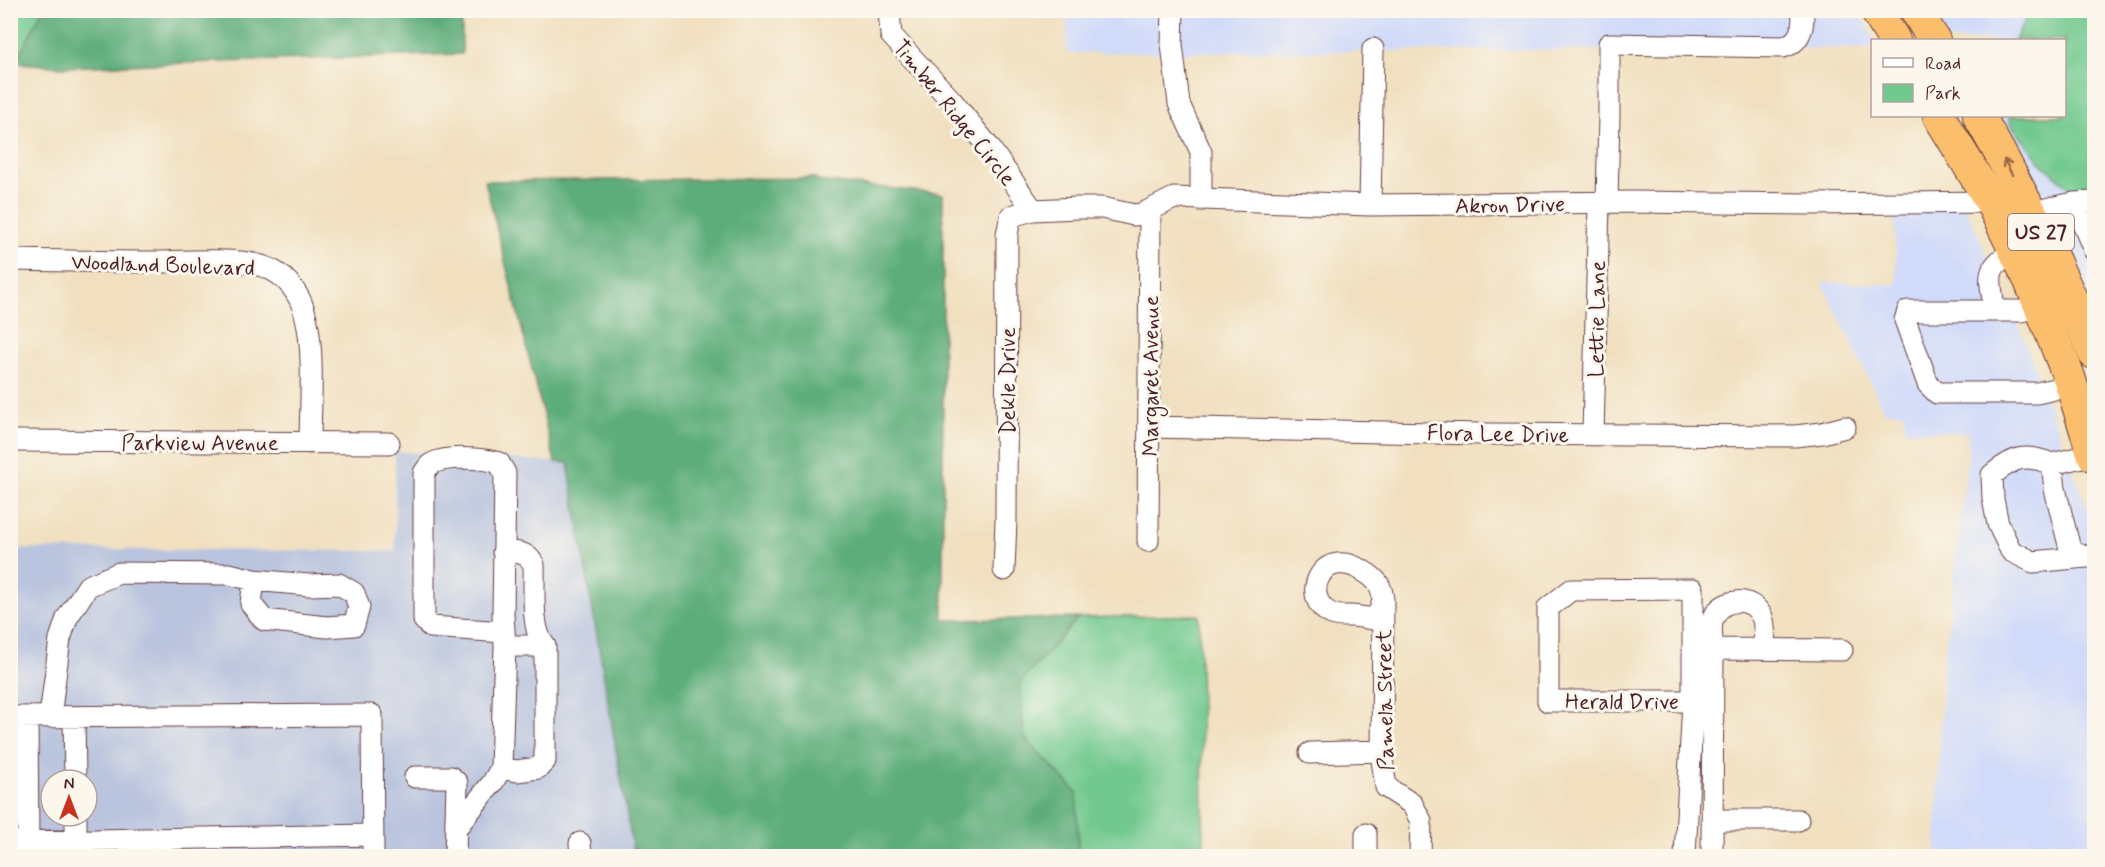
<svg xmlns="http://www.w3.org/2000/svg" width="2105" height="867" font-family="Mynerve,sans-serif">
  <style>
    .built { fill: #d0daf9 }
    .industrial { fill: #bac4de; fill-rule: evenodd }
    .green { fill: #72c98f; stroke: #5e745d; stroke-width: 1.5 }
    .forest { fill: #5dad7a; stroke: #546652; stroke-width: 1.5 }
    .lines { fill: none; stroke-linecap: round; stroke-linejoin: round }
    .minor-casing { stroke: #633c41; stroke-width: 23 }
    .highway-casing { stroke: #633c41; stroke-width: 34 }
    .minor { stroke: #fff; stroke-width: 21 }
    .highway { stroke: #fabe6d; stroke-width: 32 }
    .oneway { stroke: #996749 }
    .labels { text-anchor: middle; stroke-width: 6; stroke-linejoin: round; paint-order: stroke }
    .shield { fill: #fbf7ec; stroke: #7f6065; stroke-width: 1.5 }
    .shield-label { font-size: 21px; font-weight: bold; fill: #4a1f2b }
    .street-label { font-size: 22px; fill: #4a1f2b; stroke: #fbf7ec }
  </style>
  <rect width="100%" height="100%" fill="#fbf7ec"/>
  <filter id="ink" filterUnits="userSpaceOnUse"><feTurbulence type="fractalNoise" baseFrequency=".0167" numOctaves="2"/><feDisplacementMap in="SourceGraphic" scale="12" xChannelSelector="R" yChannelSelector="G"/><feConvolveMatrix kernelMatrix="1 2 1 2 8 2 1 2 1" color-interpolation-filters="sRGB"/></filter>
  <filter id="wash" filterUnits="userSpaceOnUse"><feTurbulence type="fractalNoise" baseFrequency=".008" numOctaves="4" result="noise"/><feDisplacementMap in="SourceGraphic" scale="24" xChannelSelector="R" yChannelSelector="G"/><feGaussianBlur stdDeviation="1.35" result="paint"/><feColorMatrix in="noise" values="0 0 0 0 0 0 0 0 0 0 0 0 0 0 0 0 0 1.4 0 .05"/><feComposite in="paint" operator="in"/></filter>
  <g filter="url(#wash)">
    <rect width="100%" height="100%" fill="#f1e0c0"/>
    <path class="built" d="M1067,10H1857L1875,40H1872V48L1067,53Z
      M1928,11H2030L2015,40H1946Z
      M1991,116H2009L2010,123L2071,188H2094V322Z
      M1894,207H1965L2019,325L2091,519L2094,540V856H1935L1943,673L1968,456V433L1905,430L1904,412H1885L1822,282L1897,285Z"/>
    <path class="industrial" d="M395,451L568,463L634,856H11V549L395,551ZM51,780H87V816H51Z"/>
    <path class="green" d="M11,11H42L18,58L11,63Z
      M2030,11H2094V188L2071,189L2040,162L2010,123L2009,116H2064V40H2015Z
      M1199,615L1204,856H1078L1077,793L1024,737L1020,683L1078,618Z"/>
    <path class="forest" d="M458,10L462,17V54L61,67L12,62L18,58L42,11Z
      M816,178L817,181L943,194V620L1078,618L1020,683L1024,737L1077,793L1078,856H634L568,463L555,462L485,181Z"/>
  </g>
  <g filter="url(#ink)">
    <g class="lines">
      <g class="minor-casing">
        <path id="minor" d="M889,10L891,35L952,101L989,147L1033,210
          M1173,10L1172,44L1179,104L1201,152V200
          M1607,203L1609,116V44L1783,47C1800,43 1805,26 1802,10
          M2074,203L2094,250
          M1370,205L1373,49
          M2031,212L2074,203L2094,202
          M10,260C61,261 111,262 162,262C191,261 235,258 262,266C278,271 291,283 299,298C317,332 310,403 310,443
          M2039,306L2022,311H1908L1905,320L1928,384L1937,393H2037L2072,385
          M1994,311C1991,275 1982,271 2015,249
          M1149,427L1481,434L1795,436L1822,433L1845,427
          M1593,434L1599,203
          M10,441L389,443
          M2052,464C2025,453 2014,457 1992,475L1993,499L1998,524L2011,551L2033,562L2086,557
          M1148,541L1150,211
          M503,552C517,552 527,551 534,565C535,586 530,630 545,646
          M2091,557H2086L2070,549L2055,489L2052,464L2094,454
          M1004,570L1006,521L1007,234L1011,216L1033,210L1078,208H1102L1134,215L1142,214L1174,198L1370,205L1632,202L1810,204L1991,202
          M1693,589V701H1548V608L1571,590Z
          M1383,600L1380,611L1373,619C1366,618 1358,616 1351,616C1344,616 1339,617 1332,614C1298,600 1321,540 1368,574C1378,581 1382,587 1383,600L1382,760L1386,787L1412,804L1421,821L1420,856
          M504,632L431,627L424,620V473C426,470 428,467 430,465C444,455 484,458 499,463L505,473L503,614L505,646
          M1713,649C1712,638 1709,626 1714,617C1723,597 1753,596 1762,617C1766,627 1764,639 1764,649
          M10,717L372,715L373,856
          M27,717L28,841
          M50,717L60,639L67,618L88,586L119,573L229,574L254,580L309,585L339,584L354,593L359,607L354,625L327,627L264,620L251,604L254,580
          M74,717L75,780
          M1310,753L1382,751
          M415,777H451L457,783L455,856
          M76,816V840
          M1712,820H1798
          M456,828L493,782L501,768L505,646H545V761L538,768L517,771L501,768
          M1366,834V856
          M142,839L373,835
          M10,842L142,839V856
          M580,843L581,856
          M1685,856L1693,701
          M1712,856L1713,649L1842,650"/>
      </g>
      <g class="highway-casing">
        <path id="highway" d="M1876,10L1894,40
          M1916,10L1934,40
          M1939,116L1991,202L2030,281L2069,377L2094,456
          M1979,116C2023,192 2061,271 2094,353"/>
      </g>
      <use href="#minor" class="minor"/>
      <use href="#highway" class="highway"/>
    </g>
    <defs><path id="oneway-shaft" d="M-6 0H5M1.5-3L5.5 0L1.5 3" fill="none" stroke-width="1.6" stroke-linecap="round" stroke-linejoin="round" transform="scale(1.5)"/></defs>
    <use class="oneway" href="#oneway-shaft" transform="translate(2008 167) rotate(-117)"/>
  </g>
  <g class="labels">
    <rect class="shield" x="2008" y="214" width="66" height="36" rx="4.5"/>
    <g class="shield-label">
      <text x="2041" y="239">US 27</text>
    </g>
    <g class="street-label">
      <text transform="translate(955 112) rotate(51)" y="8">Timber Ridge Circle</text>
      <text transform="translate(1510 204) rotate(-1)" y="8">Akron Drive</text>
      <text transform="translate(163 264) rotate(2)" y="8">Woodland Boulevard</text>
      <text transform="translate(1596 319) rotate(-89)" y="8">Lettie Lane</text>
      <text transform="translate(1150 376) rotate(-90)" y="8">Margaret Avenue</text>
      <text transform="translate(1007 381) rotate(-90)" y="8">Dekle Drive</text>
      <text transform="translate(1498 433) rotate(1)" y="8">Flora Lee Drive</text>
      <text x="200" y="450">Parkview Avenue</text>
      <text transform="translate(1384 700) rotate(-91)" y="8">Pamela Street</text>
      <text x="1622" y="709">Herald Drive</text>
    </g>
  </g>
  <rect width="2105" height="867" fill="none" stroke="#fbf7ec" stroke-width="36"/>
  <rect x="1871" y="39" width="195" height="78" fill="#fbf7ec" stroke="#b4a19f" stroke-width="1.5"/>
  <rect x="1883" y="58" width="30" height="9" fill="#ffffff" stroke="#b4a19f" stroke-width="1.5"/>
  <text x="1925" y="69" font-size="18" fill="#4a1f2b">Road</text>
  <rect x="1883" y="84" width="30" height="18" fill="#72c98f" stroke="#b4a19f" stroke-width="1.5"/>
  <text x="1925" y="99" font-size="18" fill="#4a1f2b">Park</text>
  <g transform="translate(69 798)"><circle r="28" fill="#fbf7ec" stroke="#b4a19f" stroke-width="1.5"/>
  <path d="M0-4.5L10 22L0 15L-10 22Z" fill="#c8321e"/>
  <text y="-9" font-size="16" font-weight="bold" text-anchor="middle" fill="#4a1f2b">N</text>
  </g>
</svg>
